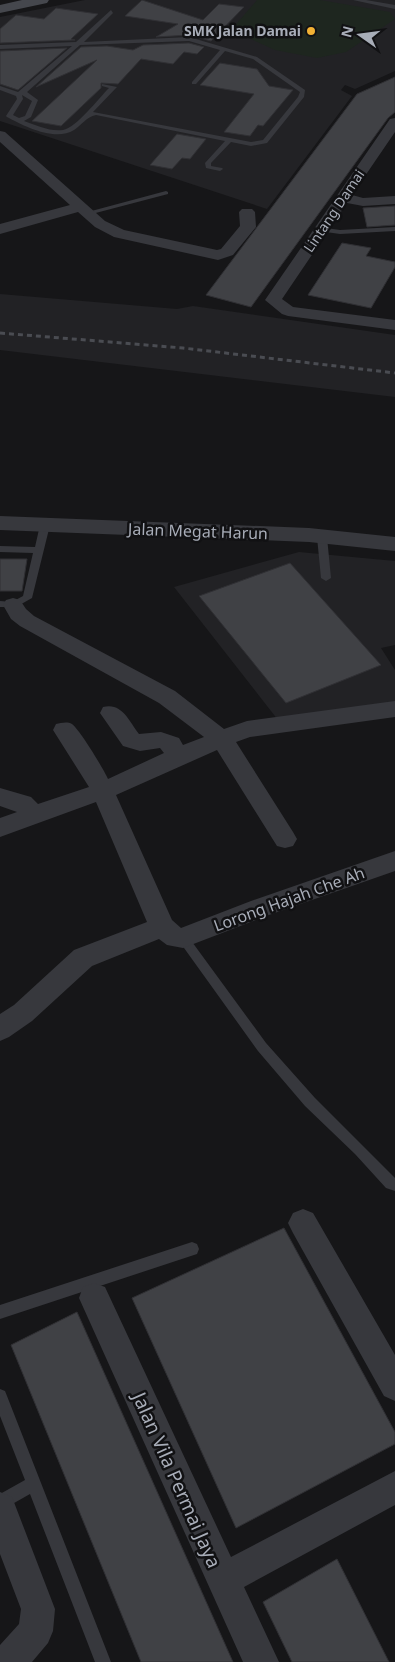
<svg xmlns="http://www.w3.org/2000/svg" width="395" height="1662" font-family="'Noto Sans',sans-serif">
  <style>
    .built { fill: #222225 }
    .green { fill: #1e261f }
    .building { fill: #404145; stroke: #303034 }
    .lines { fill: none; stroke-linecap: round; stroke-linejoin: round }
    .service { fill: #37383d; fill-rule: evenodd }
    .minor { fill: #37383d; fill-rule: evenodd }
    .tertiary { fill: #37383d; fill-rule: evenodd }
    .secondary { fill: #45474d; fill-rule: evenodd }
    .rail { stroke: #4a4c52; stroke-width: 3; stroke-dasharray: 5 4; stroke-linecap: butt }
    .poi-dot { fill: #f2b134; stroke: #111113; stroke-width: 2 }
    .labels { text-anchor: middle; stroke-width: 5; stroke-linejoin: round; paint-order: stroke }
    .far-poi-label { font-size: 14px; font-weight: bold; fill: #a8adb8; stroke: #111113; text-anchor: end }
    .far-street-label { font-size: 14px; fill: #a8adb8; stroke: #111113 }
    .street-label { font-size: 16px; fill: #a8adb8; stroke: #111113 }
    .near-street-label { font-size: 19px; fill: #a8adb8; stroke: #111113 }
  </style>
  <rect width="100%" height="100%" fill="#161618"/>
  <path class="built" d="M85,0H395V71L355,89L345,85L341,90L352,96L267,209L0,121V17Z
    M0,294L177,309L193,306L395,335V397L0,350Z
    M299,552L395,561V645L381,648L395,670V704L278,720L174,587Z"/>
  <path class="green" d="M257,0H320L390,12L395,19L346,52L317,58L275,50L231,30Z"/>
  <path class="building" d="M142,0L203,20L219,4L244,7L211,41L189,35L156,37L178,24L125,16Z
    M56,8L98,14L71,39L75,40L0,43V29L16,15L44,19Z
    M189,43L204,47L197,54L184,52L173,64L141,59L118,84L101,83V88L61,126L32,121L97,60L36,87L81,47L107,46L133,50L143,45Z
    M67,48L18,90L0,84V51Z
    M220,63L257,69L269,86L293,90L263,126L258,125L250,136L224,132L254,94L200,85Z
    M395,77V112L388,118L251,307L206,295L357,94Z
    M177,134L206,139L190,159L182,158L172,169L150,165Z
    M395,206V225L367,227L363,208Z
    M342,243L371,248L366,256L395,262V267L371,308L308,295Z
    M0,559H27L22,591H0Z
    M290,563L381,665L286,703L199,596Z
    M284,1228L395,1432V1444L236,1528L132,1298Z
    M77,1312L233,1662H141L11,1345Z
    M337,1559L389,1662H292L263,1602Z"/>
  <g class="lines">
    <path class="service" d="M353,0H366L395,5V9Z
      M111,10L113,13L84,42L189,37L257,57L305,90L304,97L267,143L251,146L231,142L211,163V166L222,168L223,169L220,171L206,168L205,163L225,141L96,115C86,117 82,125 74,130C55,142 24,126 7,117L6,116L17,99L16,96L0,90V86L18,92L72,46L0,49V45L76,42ZM189,41L220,50L192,82V84H196L225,51L253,59L300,92L298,97L263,140L251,142L93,112L117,87L102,84V86L109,88C99,98 76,128 63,130C50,132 36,125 24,121L31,117L38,100L27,92L80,45ZM22,95L32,101L25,116L19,118L13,115L23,99Z
      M166,191L168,192V194L88,215L84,213Z
      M319,227L340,230L395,227V231L340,234L319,231Z
      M45,522L50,525L32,598L16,607H0V601L12,602L23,596L33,553L0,552V546L35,547L40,525Z
      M322,534L327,537L331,578L326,581L321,578L317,537Z
      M183,933L187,935L266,1043L315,1098L395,1178V1191L386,1188L355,1154L305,1106L258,1051L179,941L177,938L179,935Z
      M192,1242L197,1244L199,1249L197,1254L0,1319V1305Z
      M0,1389L5,1391L7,1396L111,1662H95L30,1494L0,1511V1494L25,1480L0,1416Z"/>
    <path class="minor" d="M395,118V132L352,195L363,198L395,196V204L363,206L347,203L282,299L293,307L395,320V330L288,316L282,314L265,300L390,119Z
      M0,131L5,132L105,221L124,230L217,250L221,249L240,226L239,212L242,209H252L255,212L256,227L233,255L218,260L114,237L95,227L78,212L0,234V224L70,205L0,142Z
      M13,598L20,600L26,609L34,616L175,691L224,729L247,721L395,701V717L250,737L236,742L293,832L297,839L293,846L285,848L277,846L217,750L116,795L172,920L181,928L251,901L395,851V871L269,915L183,948L167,945L159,939L92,966L32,1021L9,1037L0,1041V1014L14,1005L74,950L147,922L96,802L0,837V818L17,812L0,806V788L31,797L38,804L89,787L53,730L56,724C61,723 67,721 72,724C80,730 103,768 108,779L164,753L160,748L140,751L123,746L100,713L103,707C122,702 129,721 139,734L161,732L179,738L183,745L204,737L159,703L20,626L11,619L3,605L6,600Z
      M303,1209L313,1213L395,1355V1401L384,1396L293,1233L288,1223L293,1213Z
      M94,1283L105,1287L231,1557L395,1471V1505L244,1587L279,1662H243L79,1298L83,1287Z
      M0,1492L12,1497L55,1609L53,1631L48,1643L32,1662H0V1645L19,1624L21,1609L0,1554Z"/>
    <path class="tertiary" d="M0,516L309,528L395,537V551L309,542L0,530Z"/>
    <path class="secondary" d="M22,0H49L47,3L0,13V5Z"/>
    <path class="rail" d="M0,333L183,348L395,373"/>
  </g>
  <circle class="poi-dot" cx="311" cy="31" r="5"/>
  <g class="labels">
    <g class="far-poi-label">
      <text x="301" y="36">SMK Jalan Damai</text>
    </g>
    <g class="far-street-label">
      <text transform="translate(334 211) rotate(-56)" y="5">Lintang Damai</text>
    </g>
    <g class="street-label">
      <text transform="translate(198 531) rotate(2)" y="6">Jalan Megat Harun</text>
      <text transform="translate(289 899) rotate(-20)" y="6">Lorong Hajah Che Ah</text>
    </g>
    <g class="near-street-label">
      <text transform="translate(177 1480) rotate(66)" y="7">Jalan Vila Permai Jaya</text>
    </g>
  </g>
  <g transform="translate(360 35) rotate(284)" stroke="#111113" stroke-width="4" paint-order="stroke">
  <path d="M0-4L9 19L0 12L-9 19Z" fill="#a8adb8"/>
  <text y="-8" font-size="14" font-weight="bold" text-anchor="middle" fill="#a8adb8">N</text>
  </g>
</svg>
